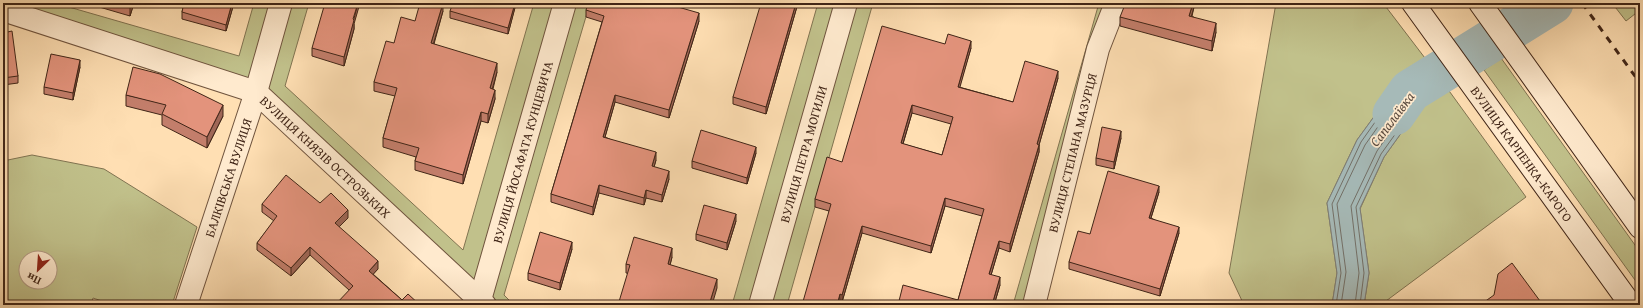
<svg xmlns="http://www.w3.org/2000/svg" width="1643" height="308" font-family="'Gentium Book Plus',serif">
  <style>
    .green { fill: #c1c18b; stroke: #807351; fill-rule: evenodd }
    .water { fill: #a6bab8; stroke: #7d7e78 }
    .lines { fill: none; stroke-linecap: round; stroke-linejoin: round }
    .shore { stroke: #737068; stroke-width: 1 }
    .river { stroke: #a6bab8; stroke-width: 43 }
    .street-casing { stroke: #70543e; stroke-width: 24 }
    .secondary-casing { stroke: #402517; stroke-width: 24 }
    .street { stroke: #ffeace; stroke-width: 22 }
    .secondary { stroke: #ffeace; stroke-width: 22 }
    .rail { stroke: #402517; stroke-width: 3; stroke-dasharray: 7 7; stroke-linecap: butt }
    .wall { fill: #c37e6b; stroke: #402517; fill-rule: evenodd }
    .shaded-wall { fill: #9f6757; stroke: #402517 }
    .building { fill: #e3937c; stroke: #402517; fill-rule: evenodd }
    .labels { text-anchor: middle; stroke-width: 3.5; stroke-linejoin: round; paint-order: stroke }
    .street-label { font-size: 13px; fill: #402517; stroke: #ffeace }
    .water-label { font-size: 14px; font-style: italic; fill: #5a4a3f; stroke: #ffeace }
  </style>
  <rect width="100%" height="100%" fill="#ffdfb3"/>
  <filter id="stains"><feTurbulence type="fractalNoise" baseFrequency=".005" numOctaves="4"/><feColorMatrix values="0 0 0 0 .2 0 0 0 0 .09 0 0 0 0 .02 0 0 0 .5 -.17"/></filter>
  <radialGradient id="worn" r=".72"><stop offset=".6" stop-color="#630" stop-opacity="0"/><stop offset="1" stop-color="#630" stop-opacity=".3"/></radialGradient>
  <path class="green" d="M13,3H55L239,56L254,3H272L250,80Z
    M290,3H309L285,86L463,250L534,3H556L476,283L265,88Z
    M573,3H590L504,295L514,305H499L490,296Z
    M818,3H837L751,305H732Z
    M855,3H873L787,305H769Z
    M1099,3H1106L1024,305H1013Z
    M1276,3H1383L1428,62L1400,81L1357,140L1327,203L1337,273L1332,305H1244L1229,273Z
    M1612,3H1640V10L1626,21Z
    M1501,58L1640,252V287L1484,70Z
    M1447,88L1526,197L1386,301L1389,305H1364L1369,273L1360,209L1384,157L1422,104Z
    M32,155L104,169L197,227L172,305H114L93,298L91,305H3V161ZM26,258H50V282H26Z"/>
  <path class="water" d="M1428,62L1447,88L1422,104L1384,157L1360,208L1369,273L1364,305H1332L1337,273L1327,203L1357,140L1400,81Z"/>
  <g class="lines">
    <path class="shore" d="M1336,305L1341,273L1332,204L1361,142L1402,84L1427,69L1440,88L1419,101L1381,154L1356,207L1364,273L1360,305
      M1341,305L1346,272L1337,204L1365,145L1406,87L1426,75L1433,86L1414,98L1377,151L1351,206L1359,273L1355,305"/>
    <path class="river" d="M1394,114L1410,91L1552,3"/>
    <g class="street-casing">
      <g id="street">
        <path id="s1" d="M3,10L256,92L485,305"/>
        <path id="s2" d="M480,300L565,3"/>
        <path id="s3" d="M186,305L256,92L281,3"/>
        <path id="s4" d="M760,305L846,3"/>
        <path id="s5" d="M1034,305L1098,49L1116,3"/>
      </g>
    </g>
    <g class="secondary-casing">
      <g id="secondary">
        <path id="s6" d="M1413,3L1631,305"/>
        <path d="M1480,3L1640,227"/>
      </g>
    </g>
    <use href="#street" class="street"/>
    <use href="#secondary" class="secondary"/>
    <path class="rail" d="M1582,3L1640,83"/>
  </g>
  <path class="wall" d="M89,3H134L130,16L89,4Z
    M184,3H234L226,31L182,19V12Z
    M516,3L508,34L450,18V11Z
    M798,3L766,114L733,104V97Z
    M1195,3L1192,16L1216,32L1212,51L1120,26V17Z
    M586,10L699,21L669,118L615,102L605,137L656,160L654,167L669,179L662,202L646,198L644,205L599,193L593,215L551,202V194L602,22L586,17Z
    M443,11L434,44L497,72L493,89L495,99L488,123L481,121L463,184L415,170V161L416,157L383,147V138L395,96L374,91V82L394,43L415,21Z
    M354,24V29L344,66L312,56V48Z
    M3,33L18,76V83L3,85Z
    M945,44L971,48L959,87L1013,102L1058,78L1039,145V152L1010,252L999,248L991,275L1000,285L994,305H898L958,300L982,216L945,206L931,253L862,233L842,302L840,301L829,211L815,207V199L842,162ZM912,113L951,124L942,155L903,144Z
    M80,67L73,100L44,94V87Z
    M126,95L223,116L207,148L162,125V115L126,106Z
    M1121,138L1114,169L1096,165V158Z
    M756,153L747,184L692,168V161Z
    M1159,192L1151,218L1179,233L1160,296L1069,269V262L1090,234Z
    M320,203L348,218L339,227L378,269L373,274L402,300L420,305L349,290L310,255L291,276L257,250V243L274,221L262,212V204Z
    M736,221L727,250L696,240V234Z
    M572,249L560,290L528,280V273Z
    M672,257L670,265L717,288L626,273V264Z"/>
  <path class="shaded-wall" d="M131,3H134L130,16V7Z
    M232,3H234L226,31V25Z
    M358,3H360L354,24V29L344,66V57Z
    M443,3V11L431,52V43Z
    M515,3H516V4L508,34V28Z
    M796,3H798L766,114V107Z
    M1193,3H1195L1189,25V16Z
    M699,13V21L669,118V110Z
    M1216,23V32L1212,51V41Z
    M971,41V48L958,94V87Z
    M80,60V67L73,100V93Z
    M497,63V72L490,97V88Z
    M1058,71V78L1037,152V144Z
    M495,90V99L488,123V114Z
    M615,95V102L603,144V137Z
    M223,105V116L207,148V137Z
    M912,105V113L901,150V143Z
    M481,112V121L463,184V175Z
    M1121,131V138L1114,169V162Z
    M1039,145V152L1010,252V244Z
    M756,147V153L747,184V178Z
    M656,152V160L652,174V166Z
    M669,171V179L662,202V195Z
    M599,185V193L593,215V207Z
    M1159,186V192L1149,224V218Z
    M646,190V198L644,205V198Z
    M945,198V206L931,253V246Z
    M348,210V218L335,231V223Z
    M736,214V221L727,250V243Z
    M862,226V233L842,302V295Z
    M1179,227V233L1160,296V289Z
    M999,241V248L989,282V274Z
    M572,242V249L560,290V283Z
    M310,247V255L291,276V268Z
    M672,248V257L668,273V264Z
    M378,261V269L369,279V271Z
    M1000,277V285L994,305H992Z
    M717,279V288L712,305H709Z
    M840,294V301L839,305H837Z"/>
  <path class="building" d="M116,3H131L130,7Z
    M184,3H232L226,25L182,12Z
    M325,3H358L353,19L354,20L344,57L312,48Z
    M420,3H443L431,43L497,63L490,88L495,90L488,114L481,112L463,175L415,161L419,148L383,138L397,88L374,82L386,41L394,43L401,17L415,21Z
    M453,3H515L508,28L450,11Z
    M588,3H664L699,13L669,110L615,95L603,137L656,152L652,166L669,171L662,195L646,190L644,198L599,185L593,207L551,194L604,16L586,10Z
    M761,3H796L766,107L733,97Z
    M1145,3H1193L1189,16L1216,23L1212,41L1120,17L1124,7H1144Z
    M882,26L945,44L948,34L971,41L958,87L1013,102L1025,61L1058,71L1037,144L1039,145L1010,244L999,241L989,274L1000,277L992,305H898L903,285L958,300L984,209L945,198L931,246L862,226L842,295L840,294L837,305H802L831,204L815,199L827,157L842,162ZM912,105L953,117L942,155L901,143Z
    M12,31L18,76L3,78V33Z
    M51,54L80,60L73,93L44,87Z
    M133,67L160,74L223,105L207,137L162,114L166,105L126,95Z
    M1102,127L1121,131L1114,162L1096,158Z
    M701,130L756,147L747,178L692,161Z
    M1108,171L1159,186L1149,218L1179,227L1160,289L1069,262L1078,231L1090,234Z
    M286,175L320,203L331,193L348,210L335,223L378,261L369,271L402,300L408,294L420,305H335L353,286L310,247L291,268L257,243L277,216L262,204Z
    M704,205L736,214L727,243L696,234Z
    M540,232L572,242L560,283L528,273Z
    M634,237L672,248L668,264L717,279L709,305H618L630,265L626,264Z
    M1512,263L1543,305H1480L1494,295L1498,274Z"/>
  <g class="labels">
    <g class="street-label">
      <text dy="5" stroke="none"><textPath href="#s2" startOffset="154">ВУЛИЦЯ ЙОСАФАТА КУНЦЕВИЧА</textPath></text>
      <text dy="5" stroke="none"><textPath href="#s5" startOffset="157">ВУЛИЦЯ СТЕПАНА МАЗУРЦЯ</textPath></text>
      <text dy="5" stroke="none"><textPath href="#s4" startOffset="157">ВУЛИЦЯ ПЕТРА МОГИЛИ</textPath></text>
      <text dy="5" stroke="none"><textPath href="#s6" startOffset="186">ВУЛИЦЯ КАРПЕНКА-КАРОГО</textPath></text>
      <text dy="5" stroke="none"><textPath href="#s1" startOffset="361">ВУЛИЦЯ КНЯЗІВ ОСТРОЗЬКИХ</textPath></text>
      <text dy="5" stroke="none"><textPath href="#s3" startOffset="134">БАЛКІВСЬКА ВУЛИЦЯ</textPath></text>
    </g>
    <g class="water-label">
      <text transform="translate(1392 119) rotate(-53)" y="5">Сапалаївка</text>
    </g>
  </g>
  <rect width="1643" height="308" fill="none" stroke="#ffdfb3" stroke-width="16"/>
  <rect x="4" y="4" width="1635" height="300" fill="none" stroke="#402517" stroke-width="2"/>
  <rect x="8" y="8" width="1627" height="292" fill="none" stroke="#402517"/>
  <g transform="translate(38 270) rotate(205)"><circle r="19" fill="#ffeace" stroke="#b39b85"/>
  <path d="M0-3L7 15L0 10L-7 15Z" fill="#8f2418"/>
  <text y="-6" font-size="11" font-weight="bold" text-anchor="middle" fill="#402517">Пн</text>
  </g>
  <rect width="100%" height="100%" filter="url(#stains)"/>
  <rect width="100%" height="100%" fill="url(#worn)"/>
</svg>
